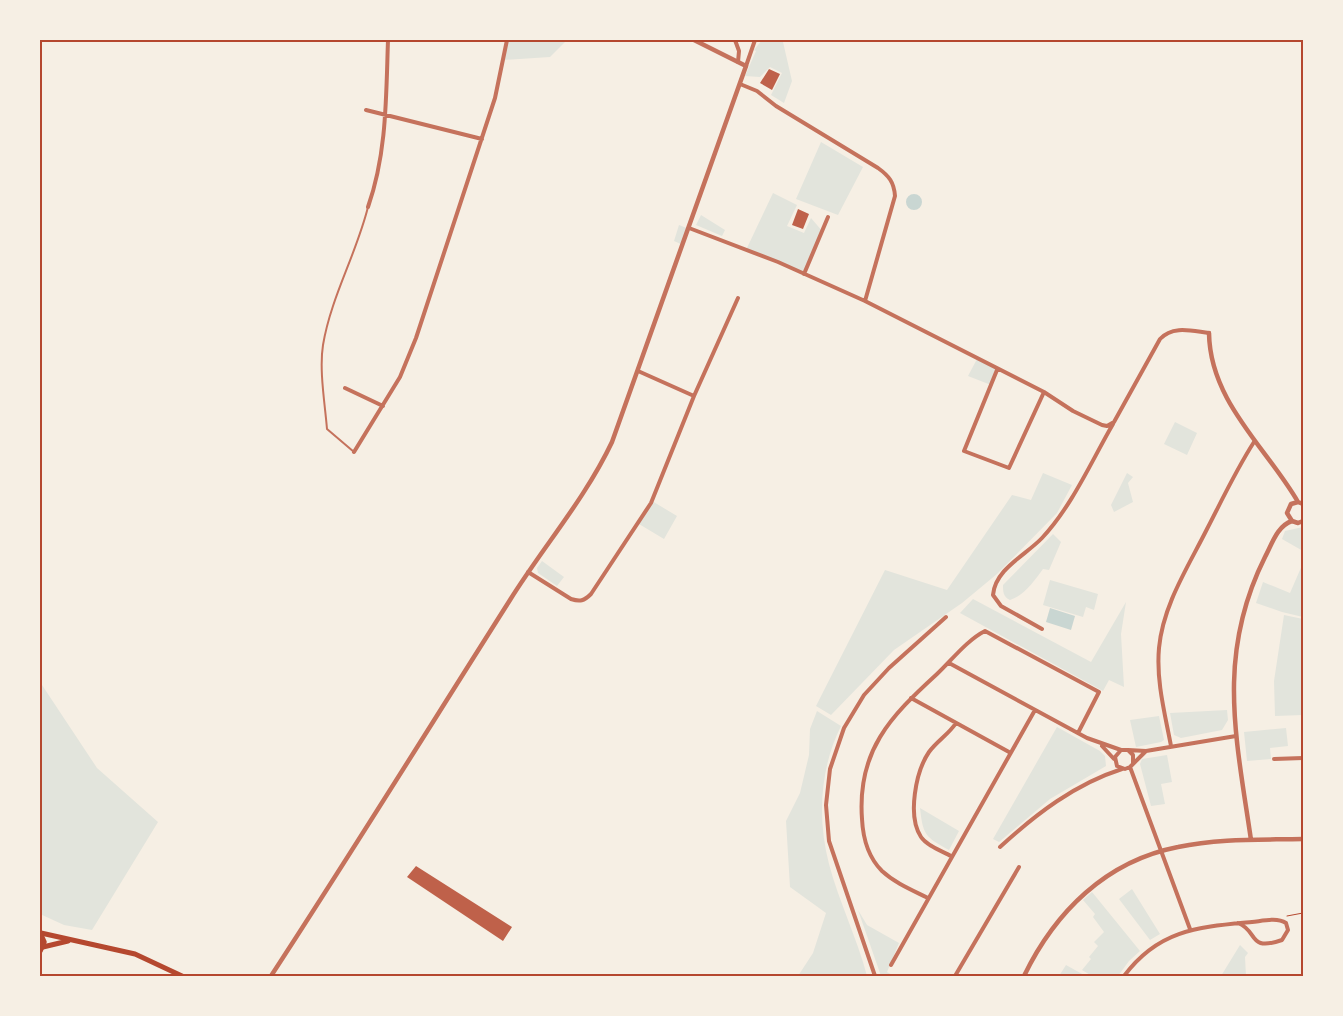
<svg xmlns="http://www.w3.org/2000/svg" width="1343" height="1016" font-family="Ubuntu,sans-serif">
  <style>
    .green { fill: #e2e4dc }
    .water { fill: #c9d6d2 }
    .building { fill: #bf614a }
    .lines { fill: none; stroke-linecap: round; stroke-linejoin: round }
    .path { stroke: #b5482f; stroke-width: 1 }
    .service { stroke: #c5725c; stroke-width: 2 }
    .minor { stroke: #c5725c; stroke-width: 4 }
    .tertiary { stroke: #c5725c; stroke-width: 4.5 }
    .secondary { stroke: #b5482f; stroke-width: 5 }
    .primary { stroke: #b5482f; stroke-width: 5.5 }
    .neatline { fill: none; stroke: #b5482f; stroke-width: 2 }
  </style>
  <rect width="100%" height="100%" fill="#f6efe4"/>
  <path class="green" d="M508,40H567L550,57L504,60Z
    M762,40L783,42L792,81L784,103L771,95L782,73L770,67L760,77L745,76L756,51L754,50Z
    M821,142L863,167L838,215L796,199Z
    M773,193L797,205L787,226L804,233L811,218L823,232L804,274L746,250Z
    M701,215L725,230L722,236L696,225Z
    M679,225L689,229L683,245L674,241Z
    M977,359L997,370L991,385L968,376Z
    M1175,422L1197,433L1187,455L1164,444Z
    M1043,473L1072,485L1057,513L997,574L962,603L894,650L831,715L816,706L885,570L947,590L1012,495L1031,500Z
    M1127,473L1133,477L1128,483L1133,502L1114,512L1111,505Z
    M652,501L677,516L664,539L639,524Z
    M1303,527V551L1282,539L1285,531Z
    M1053,534L1061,542L1049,570L1043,569C1034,581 1025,595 1010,600C1003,597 1003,591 1003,585Z
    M542,561L564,577L557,586L538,573L537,568Z
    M1303,563V617L1282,612L1256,603L1263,582L1290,593Z
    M1050,580L1098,594L1094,610L1086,607L1083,617L1043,605Z
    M973,599L1091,662L1126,602L1121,634L1124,687L1109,680L1103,691L960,613Z
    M1284,615L1303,619V715L1275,716L1274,681Z
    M40,682L97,768L158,822L92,930L64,925L40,914Z
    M1227,710L1228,720L1222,730L1181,738L1174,735L1170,713Z
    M817,711L841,726C820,768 817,818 829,864C839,902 857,938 867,976H798L813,953L826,913L790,887L786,821L800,793L809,755L810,729Z
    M1159,716L1164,740L1161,742L1136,747L1130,720Z
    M1057,727L1100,751L1105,756L1106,766L1050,799L999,842L993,839Z
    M1286,728L1288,746L1270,748L1271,759L1247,761L1244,732Z
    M1167,755L1172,782L1161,784L1165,804L1151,806L1140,764L1142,759Z
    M920,808L959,831L949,850C925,837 923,835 920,808Z
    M1132,889L1160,934L1150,940L1119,899Z
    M1092,892L1140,951L1129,961L1118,976H1092L1082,970L1091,959L1089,957L1098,946L1094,942L1104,932L1093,917L1095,914L1083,900Z
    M858,910L867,925L899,943L887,972L894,976H881Z
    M1240,945L1248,953L1245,957L1246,976H1221Z
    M1066,965L1084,975L1059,976Z"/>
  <path class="water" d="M906 202a8 8 0 1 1 16 0a8 8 0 1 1-16 0Z
    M1050,608L1075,616L1071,630L1046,622Z"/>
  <path class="building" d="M769,69L780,74L772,90L760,83Z
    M798,209L809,214L803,229L792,225Z
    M416,866L512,927L503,941L407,877Z"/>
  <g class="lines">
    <path class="path" d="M1287,916L1303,913"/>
    <path class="service" d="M354,452L327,429C325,404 319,370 323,345C331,297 356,255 368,207"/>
    <path class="minor" d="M735,40L739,51L738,62
      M746,66L755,40
      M740,84L757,91L776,106L878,168C889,176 894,182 895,196L865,301
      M366,110L482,139
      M368,207C387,153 386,97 388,40
      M689,228L778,262L865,301L1044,392L1073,411L1102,425L1107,426L1114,422L1160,339C1173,325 1192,331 1209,333
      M804,274L828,217
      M997,370L964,451L1009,468L1044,392
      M638,371L694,396
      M345,388L383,406
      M354,452L400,377L416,338L495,98L507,40
      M528,572L571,599C580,602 584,601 591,594L651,503L694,396L738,298
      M1042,629L1001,606L993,595C995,569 1026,555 1042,538C1072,506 1091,462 1113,424
      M949,663L1087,738L1121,750
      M911,698L1009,752
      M1102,746L1114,759
      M1171,746C1165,714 1156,681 1159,648C1163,605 1188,567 1207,529C1222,500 1236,470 1254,442
      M1128,750L1146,751L1236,736
      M1274,759L1303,758
      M1133,763V755L1128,750H1121L1115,757L1117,766L1125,769L1130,767L1146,751
      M1130,767L1190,929
      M1000,847C1036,814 1075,784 1122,769
      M951,856C942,851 927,846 921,837C907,816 916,771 929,752C937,741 949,734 956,723
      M928,898C912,890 895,883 882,871C868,857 863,839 862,819C857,751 890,717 937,674C951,661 967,640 985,631L1099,692L1078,733
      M891,965L1035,710
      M875,976L829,841L826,805L830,769L844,728L864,695L889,668L946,617
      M955,976L1019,867
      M1124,976C1159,929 1199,927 1252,922C1262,921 1277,917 1286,923L1288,930L1282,940C1247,952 1259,931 1238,923"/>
    <path class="tertiary" d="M1209,333C1210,402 1267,448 1298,502
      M1303,504L1298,502L1291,504L1287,513L1292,521L1298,523L1303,521
      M1251,840C1236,737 1216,655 1265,557C1272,544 1277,526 1292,521
      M271,976C352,852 430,726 510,600C543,547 585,499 612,442L746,66L694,40
      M1024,976C1055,912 1106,861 1178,847C1219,838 1262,840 1303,839"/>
    <path class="secondary" d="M41,933L135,954L182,976
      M43,947L68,941"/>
    <path class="primary" d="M40,933L44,942L40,951"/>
  </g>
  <rect width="1343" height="1016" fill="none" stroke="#f6efe4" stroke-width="82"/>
  <rect x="41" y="41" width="1261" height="934" class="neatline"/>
</svg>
